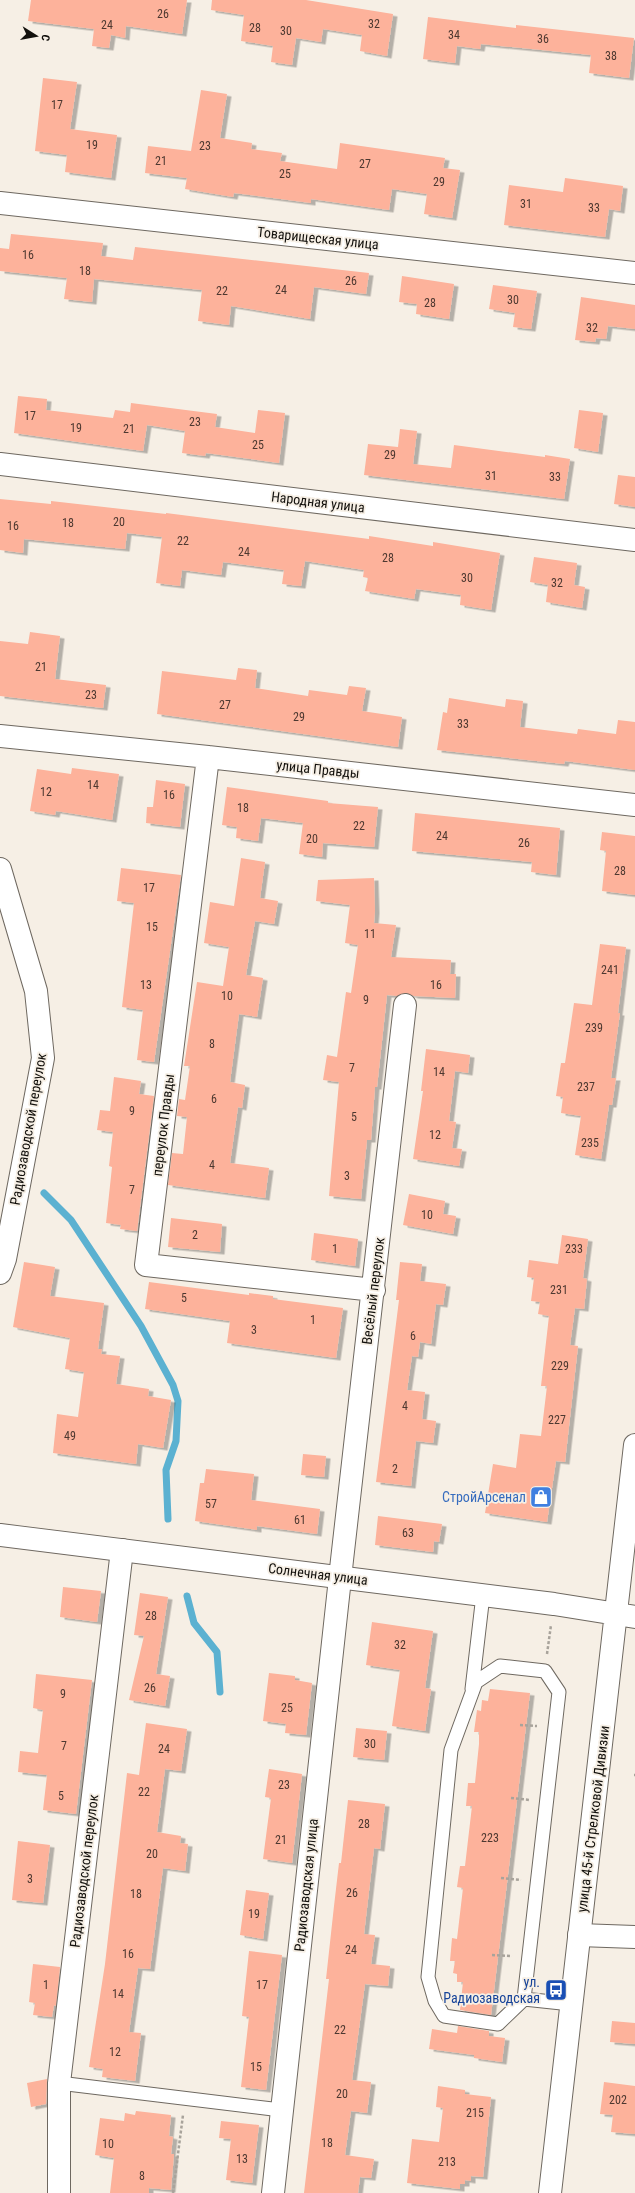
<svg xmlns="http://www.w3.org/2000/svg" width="635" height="2193" font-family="'Roboto Condensed',sans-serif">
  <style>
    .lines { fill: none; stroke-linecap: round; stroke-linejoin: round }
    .stream { stroke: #5bb1d1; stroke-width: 7 }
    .building { fill: #fdb29b; filter: url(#shadow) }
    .service-casing { stroke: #6e6860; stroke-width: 15 }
    .minor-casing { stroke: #6e6860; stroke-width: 24 }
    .secondary-casing { stroke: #6e6860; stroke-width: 24 }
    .path { stroke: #a8a39b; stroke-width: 2.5; stroke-dasharray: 3 2; stroke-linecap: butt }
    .service { stroke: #fff; stroke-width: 13 }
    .minor { stroke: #fff; stroke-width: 22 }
    .secondary { stroke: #fff; stroke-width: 22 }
    .labels { text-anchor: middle; stroke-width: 3.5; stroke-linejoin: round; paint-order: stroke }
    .number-label { font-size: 12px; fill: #4d3830 }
    .street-label { font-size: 14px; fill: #12100c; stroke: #f6efe5 }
    .shop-label { font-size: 14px; fill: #366cbe; stroke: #f6efe5; text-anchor: end }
    .transit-label { font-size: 14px; fill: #164399; stroke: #f6efe5; text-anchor: end }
  </style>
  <defs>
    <filter id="shadow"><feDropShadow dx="4.5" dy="2.5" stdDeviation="0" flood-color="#0004"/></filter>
  </defs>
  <rect width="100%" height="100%" fill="#f6efe5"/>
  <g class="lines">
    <path class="stream" d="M44,1193L71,1220L141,1326L173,1385L178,1401L176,1441L166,1470L168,1519
      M187,1596L194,1623L217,1652L220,1692"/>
  </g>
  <path class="building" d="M31,0H187L182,34L126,26L125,38L111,35L109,48L92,46L94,29L28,21Z
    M212,0H306L393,14L387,56L360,51L362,35L323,29L321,42L296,38L292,65L271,62L273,46L241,41L244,15L211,10Z
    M428,17L516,28V25L634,38L629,78L589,73L591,55L481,44L480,49L457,46L455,63L423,59Z
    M43,78L77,82L70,129L117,135L111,178L65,172L67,155L35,151Z
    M201,90L227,94L220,138L252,143L251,149L282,153L280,161L337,169L340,143L445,158L443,168L460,170L452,218L424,214L427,194L392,189L389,210L311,199V203L234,193L233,197L185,189L187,178L145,173L148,146L191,151Z
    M565,178L623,186L620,211L609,209L605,237L504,225L509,185L563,192Z
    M11,234L103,243L101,256L133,260L135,247L369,273L366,294L314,287L310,319L231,306L229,325L198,321L202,290L94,279L92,302L64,299L67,278L0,271V248L9,249Z
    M402,276L454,284L449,319L416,314L417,304L399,302Z
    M493,285L537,291L531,329L513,327L515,313L489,309Z
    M581,297L635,305V329L608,326L606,339L596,338L595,342L575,340Z
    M18,396L47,399L46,410L113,418L115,410L130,412L131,403L217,414L215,427L255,433L258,410L285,413L279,463L206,453L205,456L182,453L185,431L147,425L143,451L14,433Z
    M579,410L603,413L598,452L574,448Z
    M400,429L417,431L413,464L451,468L454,445L545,457V455L570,459L564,499L364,475L368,444L398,447Z
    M618,475L635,477V507L614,504Z
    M0,499L51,504V501L166,514V513L369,539V536L433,546V542L500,553L491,610L460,605L461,595L416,589L414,599L365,591L368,578L363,577L364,570L305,561L301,586L282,584L284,570L223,562L221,575L182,570L180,586L156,583L162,537L127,533L125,549L24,539L23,553L0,550Z
    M534,557L577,563L574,585L585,587L582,608L546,602L548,585L530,582Z
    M30,632L60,636L55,679L106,685L103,708L0,696V641L28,644Z
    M238,668L257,670L255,688L308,696L309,690L347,695L349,686L366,688L362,711L402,717L398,747L157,714L162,671L236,680Z
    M449,698L505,707L506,699L523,701L520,727L577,734L578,729L616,734L618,720L635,722V770L565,761L564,764L437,750L443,712L447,713Z
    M72,768L119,774L112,820L56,811L55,815L30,811L37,769L71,774Z
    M156,780L185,784L180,827L146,823L147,807H153Z
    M227,787L328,801V803L378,807L374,847L323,843L322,857L299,854L303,823L261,818L258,841L236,838L237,827L222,825Z
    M415,813L560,828L556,875L531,872L532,862L412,851Z
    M602,832L635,836V895L602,891L606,851L600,850Z
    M241,858L265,862L260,898L278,901L274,924L255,921L246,975L263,978L257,1017L239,1014L230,1082L245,1085L242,1108L238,1107L230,1163L269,1168L265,1198L168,1185L172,1153L183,1154L187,1117L177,1116L179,1099L185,1100L190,1066H184L197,982L223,986L229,947L204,943L210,902L234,906Z
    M121,868L181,875L154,1062L137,1060L143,1010L122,1007L134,903L117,901Z
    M374,878L375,911L374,923L396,925L391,957L451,960L450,974H456L455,998L414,996L406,993L397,996L387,995L377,1087H375L371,1140H367L361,1199L329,1196L339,1082L323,1080L327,1055L337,1057L346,992L351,993L358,945L345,943L350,905L316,901L318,880Z
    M600,944L626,947L618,1013H620L611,1078H616L612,1105H609L601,1159L575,1155L581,1116L561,1113L563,1097L556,1096L561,1063H565L574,1003L592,1005Z
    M426,1049L470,1055L468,1073L455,1071L449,1121L456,1122L452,1148L462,1149L459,1166L413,1159L423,1091H421Z
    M114,1077L141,1081L139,1094L154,1096L137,1231L120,1229L121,1225L106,1223L112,1167L109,1166L113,1132L97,1130L100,1110L110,1111Z
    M409,1194L445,1201L443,1214L456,1216L453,1234L403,1225Z
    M171,1218L222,1224L220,1252L168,1247Z
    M314,1233L358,1239L355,1266L311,1260Z
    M562,1235L588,1239L583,1278L587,1279L584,1309L575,1308L570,1345L578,1346L565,1462L556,1461L547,1522L485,1513L493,1464L516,1468L520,1434L541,1436L547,1386H541L549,1316L538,1314L540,1302L531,1301L534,1278L527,1277L529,1260L558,1264Z
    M24,1262L55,1267L50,1296L104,1303L98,1349H102L101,1354L120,1356L116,1384L149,1389L148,1396L171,1400L163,1448L138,1444L136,1464L53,1453L57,1414L78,1417L84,1372L65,1369L70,1338L13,1327Z
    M400,1262L422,1264L420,1281L446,1284L443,1305L436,1304L431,1344L420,1342L418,1357L412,1356L407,1390L425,1392L422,1419L436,1421L433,1443L416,1441L411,1486L376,1482L399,1300H396Z
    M149,1282L249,1295V1293L273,1296V1299L343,1308L336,1358L227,1343L230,1321L145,1309Z
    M303,1454L326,1456L324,1477L301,1475Z
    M206,1469L254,1474L251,1500L320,1509L317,1534L257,1526V1530L195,1521L200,1483H204Z
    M378,1516L442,1524L439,1542L434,1541L433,1552L375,1545Z
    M63,1587L101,1591L97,1622L60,1617Z
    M140,1593L168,1597L156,1674L170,1676L165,1706L129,1700L144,1636L134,1635Z
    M372,1622L433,1631L425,1688L431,1689L425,1731L392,1726L400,1670L366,1665Z
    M269,1673L295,1676V1680L312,1683L306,1735L285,1733L286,1724L263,1721Z
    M36,1674L92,1680L76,1814L43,1810L47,1775L18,1772L20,1751L38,1753L43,1710L33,1708Z
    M490,1689L530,1693L491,2015L460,2010L463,1982H457V1974L453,1973L455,1961H450L452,1938L457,1939L463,1888L457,1887L460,1866H465L472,1806H466L468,1783H475L479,1744V1732H474L477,1710L481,1711L482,1700L488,1701Z
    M146,1723L187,1729L181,1771L165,1769L157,1832L181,1836L180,1843L188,1844L185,1871L163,1868L150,1969L138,1968L129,2032L141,2033L135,2081L102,2077L103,2069L89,2067L105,1964L127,1773L139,1775Z
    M356,1728L387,1731L384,1760L353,1757Z
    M269,1769L302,1774L292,1863L263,1859L271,1798L265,1797Z
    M348,1800L385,1804L380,1849L374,1848L364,1934L375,1935L371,1964L390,1966L388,1986L365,1984L352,2080L371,2082L367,2113L351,2111L345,2155L374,2159L371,2178L360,2177L358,2193H304L329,1979H326L334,1906L339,1863H341Z
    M18,1841L50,1845L43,1903L12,1900Z
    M246,1890L269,1893L263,1939L240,1935Z
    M249,1951L282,1955L266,2090L241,2087L249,2017L242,2016Z
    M33,1964L60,1967L56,2006L54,2005L52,2017L33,2015L35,2003L29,2002Z
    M612,2021L635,2023V2044L610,2042Z
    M458,2026L489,2031V2036L505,2038L502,2062L474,2058V2055L429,2049L432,2029L457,2033Z
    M47,2079L46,2104L31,2107L27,2083Z
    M604,2082L635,2086V2134L611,2132L613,2115L600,2114Z
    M438,2086L465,2090V2094L491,2097L483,2177L471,2176V2181L465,2180V2184H460V2189L407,2183L412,2139L439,2142L443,2108L436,2107Z
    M136,2111L171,2115L169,2136L173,2137L171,2154H174L171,2190L149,2188V2193H110L114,2158L95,2155L100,2118L124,2121L125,2113L135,2115Z
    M221,2121L259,2125L252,2183L226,2180L231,2139L219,2138Z"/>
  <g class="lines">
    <g class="service-casing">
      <path id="service" d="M472,1689L483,1595
        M524,1999L498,2024L444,2016L435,2001L428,1977L451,1750L476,1682L500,1666L545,1671L559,1692L524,1999L571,2004
        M59,2083L281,2110"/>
    </g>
    <g class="minor-casing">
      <path id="minor" d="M0,203L635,273
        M0,464L635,540
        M0,736L208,757L635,805
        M208,757L146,1265L374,1290
        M0,869L36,991L43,1058L5,1259L0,1273
        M579,1935L635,1937
        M59,2193V2083L122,1550
        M273,2193L342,1560L405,1005"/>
    </g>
    <g class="secondary-casing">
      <path id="secondary" d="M0,1535L554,1604L635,1617
        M550,2193L635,1445"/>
    </g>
    <path class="path" d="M547,1654L551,1625
      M520,1725L537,1726
      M634,1775H635
      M511,1798L530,1800
      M501,1878L521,1880
      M492,1955L512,1956
      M173,2193L183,2115"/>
    <use href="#service" class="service"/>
    <use href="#minor" class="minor"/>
    <use href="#secondary" class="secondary"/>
  </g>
  <defs>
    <g id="shop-square" transform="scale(1.15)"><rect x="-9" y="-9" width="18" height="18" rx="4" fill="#3f7fe0" stroke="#f6efe5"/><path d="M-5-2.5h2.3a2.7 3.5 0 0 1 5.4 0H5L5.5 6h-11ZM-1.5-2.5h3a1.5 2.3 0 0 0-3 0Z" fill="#fff"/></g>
    <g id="bus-square" transform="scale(1.15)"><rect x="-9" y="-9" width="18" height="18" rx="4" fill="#1a4fb4" stroke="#f6efe5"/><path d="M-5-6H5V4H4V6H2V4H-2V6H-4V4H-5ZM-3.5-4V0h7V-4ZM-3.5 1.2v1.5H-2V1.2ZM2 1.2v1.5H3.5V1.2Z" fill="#fff"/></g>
  </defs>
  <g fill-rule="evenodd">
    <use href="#shop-square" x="541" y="1497"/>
    <use href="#bus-square" x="556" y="1990"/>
  </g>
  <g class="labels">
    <g class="number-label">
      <text x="163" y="18">26</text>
      <text x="374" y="28">32</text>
      <text x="107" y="29">24</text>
      <text x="255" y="32">28</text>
      <text x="286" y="35">30</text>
      <text x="454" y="39">34</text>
      <text x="543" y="43">36</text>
      <text x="611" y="60">38</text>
      <text x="57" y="109">17</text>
      <text x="92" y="149">19</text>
      <text x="205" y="150">23</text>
      <text x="161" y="165">21</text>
      <text x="365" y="168">27</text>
      <text x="285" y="178">25</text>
      <text x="439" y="186">29</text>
      <text x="526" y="208">31</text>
      <text x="594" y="212">33</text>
      <text x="28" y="259">16</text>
      <text x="85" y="275">18</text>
      <text x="351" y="285">26</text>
      <text x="281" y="294">24</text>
      <text x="222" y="295">22</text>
      <text x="513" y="304">30</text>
      <text x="430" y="307">28</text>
      <text x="592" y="332">32</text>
      <text x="30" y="420">17</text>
      <text x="195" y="426">23</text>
      <text x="76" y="432">19</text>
      <text x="129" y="433">21</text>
      <text x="258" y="449">25</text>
      <text x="390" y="459">29</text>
      <text x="491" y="480">31</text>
      <text x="555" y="481">33</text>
      <text x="119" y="526">20</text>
      <text x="68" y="527">18</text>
      <text x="13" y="530">16</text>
      <text x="183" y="545">22</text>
      <text x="244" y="556">24</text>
      <text x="388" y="562">28</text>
      <text x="467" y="582">30</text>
      <text x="557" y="587">32</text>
      <text x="41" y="671">21</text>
      <text x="91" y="699">23</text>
      <text x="225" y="709">27</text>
      <text x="299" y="721">29</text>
      <text x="463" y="728">33</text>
      <text x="93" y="789">14</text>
      <text x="46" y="796">12</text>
      <text x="169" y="799">16</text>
      <text x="243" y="812">18</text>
      <text x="359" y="830">22</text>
      <text x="442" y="840">24</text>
      <text x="312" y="843">20</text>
      <text x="524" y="847">26</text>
      <text x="620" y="875">28</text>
      <text x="149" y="892">17</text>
      <text x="152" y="931">15</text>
      <text x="370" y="938">11</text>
      <text x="610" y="974">241</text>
      <text x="146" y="989">13</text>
      <text x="436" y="989">16</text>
      <text x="227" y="1000">10</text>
      <text x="366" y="1004">9</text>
      <text x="594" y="1032">239</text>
      <text x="212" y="1048">8</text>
      <text x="352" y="1072">7</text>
      <text x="439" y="1076">14</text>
      <text x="586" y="1091">237</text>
      <text x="214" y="1103">6</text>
      <text x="132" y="1115">9</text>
      <text x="354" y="1121">5</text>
      <text x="435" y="1139">12</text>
      <text x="590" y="1147">235</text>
      <text x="212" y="1169">4</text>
      <text x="347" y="1180">3</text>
      <text x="132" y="1194">7</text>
      <text x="427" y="1219">10</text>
      <text x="195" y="1239">2</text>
      <text x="335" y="1253">1</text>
      <text x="574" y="1253">233</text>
      <text x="559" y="1294">231</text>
      <text x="184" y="1302">5</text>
      <text x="313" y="1324">1</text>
      <text x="254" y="1334">3</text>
      <text x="413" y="1340">6</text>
      <text x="560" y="1370">229</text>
      <text x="405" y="1410">4</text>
      <text x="557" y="1424">227</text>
      <text x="70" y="1440">49</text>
      <text x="395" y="1473">2</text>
      <text x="211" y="1508">57</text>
      <text x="300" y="1524">61</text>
      <text x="408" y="1537">63</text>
      <text x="151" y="1620">28</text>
      <text x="400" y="1649">32</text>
      <text x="150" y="1692">26</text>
      <text x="63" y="1698">9</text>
      <text x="287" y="1712">25</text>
      <text x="370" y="1748">30</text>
      <text x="64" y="1750">7</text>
      <text x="164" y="1753">24</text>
      <text x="284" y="1789">23</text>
      <text x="144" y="1796">22</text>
      <text x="61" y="1800">5</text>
      <text x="364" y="1828">28</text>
      <text x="490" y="1842">223</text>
      <text x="281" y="1844">21</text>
      <text x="152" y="1858">20</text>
      <text x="30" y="1883">3</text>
      <text x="352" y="1897">26</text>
      <text x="136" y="1898">18</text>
      <text x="254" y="1918">19</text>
      <text x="351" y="1954">24</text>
      <text x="128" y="1958">16</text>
      <text x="46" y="1989">1</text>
      <text x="262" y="1989">17</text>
      <text x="118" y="1998">14</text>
      <text x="340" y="2034">22</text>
      <text x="115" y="2056">12</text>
      <text x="256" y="2071">15</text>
      <text x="342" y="2098">20</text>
      <text x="618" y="2104">202</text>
      <text x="475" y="2117">215</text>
      <text x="327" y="2147">18</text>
      <text x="108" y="2148">10</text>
      <text x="242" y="2163">13</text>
      <text x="447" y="2166">213</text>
      <text x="142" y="2180">8</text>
    </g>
    <g class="street-label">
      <text transform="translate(318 238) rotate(6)" y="5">Товарищеская улица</text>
      <text transform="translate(318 502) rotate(7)" y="5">Народная улица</text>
      <text transform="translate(318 769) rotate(6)" y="5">улица Правды</text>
      <text transform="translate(163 1125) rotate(-83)" y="5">переулок Правды</text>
      <text transform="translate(28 1129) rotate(-80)" y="5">Радиозаводской переулок</text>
      <text transform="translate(373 1291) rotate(-83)" y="5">Весёлый переулок</text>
      <text transform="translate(318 1574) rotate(7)" y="5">Солнечная улица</text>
      <text transform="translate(593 1819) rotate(-83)" y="5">улица 45-й Стрелковой Дивизии</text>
      <text transform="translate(84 1871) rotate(-83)" y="5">Радиозаводской переулок</text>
      <text transform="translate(306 1885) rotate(-84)" y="5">Радиозаводская улица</text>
    </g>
    <g class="shop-label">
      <text x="526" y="1502">СтройАрсенал</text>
    </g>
    <g class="transit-label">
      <text x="540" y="1987">ул.<tspan x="540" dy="16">Радиозаводская</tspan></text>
    </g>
  </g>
  <g transform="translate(36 36) rotate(101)" stroke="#f6efe5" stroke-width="3" paint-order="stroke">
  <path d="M0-3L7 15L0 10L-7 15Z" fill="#12100c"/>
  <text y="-6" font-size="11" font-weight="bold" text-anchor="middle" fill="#12100c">С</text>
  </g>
</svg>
